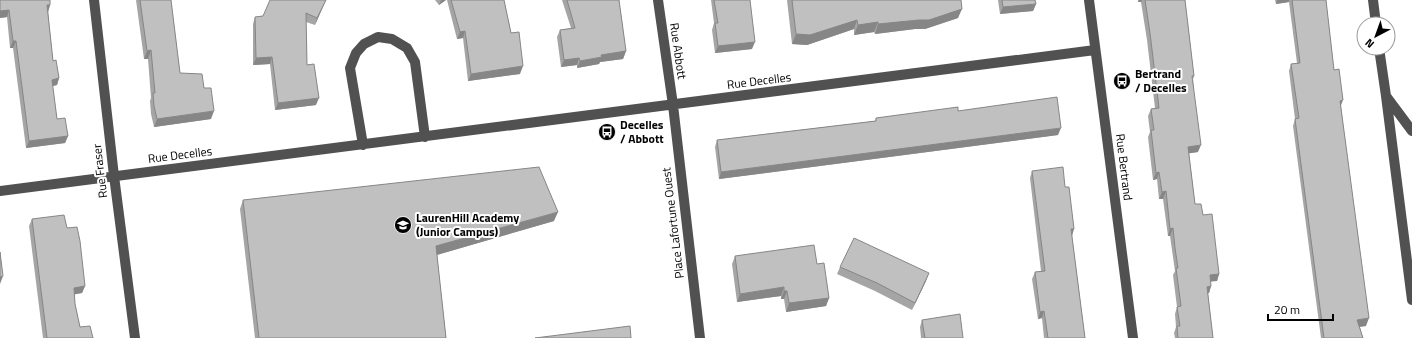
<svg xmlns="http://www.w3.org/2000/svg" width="1412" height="338" font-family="'Titillium Web',sans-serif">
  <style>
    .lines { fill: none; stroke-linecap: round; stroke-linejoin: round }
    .minor { stroke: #515151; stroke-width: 10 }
    .wall { fill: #a5a5a5 }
    .shaded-wall { fill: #868686 }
    .building { fill: #c0c0c0; stroke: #868686 }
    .labels { text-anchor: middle; stroke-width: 4; stroke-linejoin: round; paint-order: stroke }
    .street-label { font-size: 12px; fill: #000; stroke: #fff }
    .poi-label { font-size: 12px; font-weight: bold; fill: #000; stroke: #fff; text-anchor: start }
  </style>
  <rect width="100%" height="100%" fill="#fff"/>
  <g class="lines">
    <path class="minor" d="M94,0L114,176L135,338
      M658,0L673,105L700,338
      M1089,0L1133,338
      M1373,0L1376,24
      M1379,48L1386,96L1412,131
      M1386,96L1412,300
      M363,145L350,68L356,53L364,44L378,37L392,39L407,48L415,62L425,137
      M0,191L1095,50"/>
  </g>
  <path class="wall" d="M0,0L50,5L48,12L53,61L59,78L57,85L52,86L57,119L68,136L65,143L26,148L13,48H10L7,17L0,18Z
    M136,0H171L180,73L204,88L211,119L154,127L151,114L150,101L151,98L148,59H144Z
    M326,0L315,25L306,22L307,65L316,105L275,110L270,64L253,65V24L255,17L263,16Z
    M435,0H446L439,5Z
    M447,0H504L520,74L468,81L463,38L457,39Z
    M562,0H619L626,51L623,59L600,62L599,64L577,68V65L561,67L557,37L560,30L571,28Z
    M711,0H750L752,49L715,53L712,30L714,23Z
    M787,0H961L958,18L925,29H915L875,34L874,32L854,35V29L807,45L792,44Z
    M998,0H1035L1036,4L1033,11L1000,14Z
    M1138,0H1185L1194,76L1193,79L1198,152L1189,153L1195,204L1203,215L1219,274L1217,281H1211V286L1209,293H1208L1213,338H1175L1174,333L1176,327L1175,314L1177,307L1173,275L1175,271L1170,236H1168L1163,199H1159L1157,179L1153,180L1148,137L1150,132L1148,116L1151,109L1155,108L1147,40L1141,2H1138Z
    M1275,0H1326L1334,70L1341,106L1366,326L1360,327L1363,338H1321L1293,126L1295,119L1289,71L1291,64L1297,63L1289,2L1276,4Z
    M958,111L1058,135L719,179L715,147L717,140L875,121L876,118Z
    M1032,171L1072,236L1085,338H1044L1042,318L1038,319L1032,279L1035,272L1041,271L1030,178Z
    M243,200L554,221L437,255L446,338H255L240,209Z
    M32,219L67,228L85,286L82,293L74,294L75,304L80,327L93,338H43L29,226Z
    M735,256L817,264L829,298L826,306L786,312L784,299H781V296L737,302L732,264Z
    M840,267L926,281L912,310L875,291L837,274Z
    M922,320L963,338H921L920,327Z"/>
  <path class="shaded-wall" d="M326,0L315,25L317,18Z
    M441,0H446L439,5Z
    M1139,0H1142L1141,2H1138Z
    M1277,0H1289V2L1276,4Z
    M1036,4L1033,11L1000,14L1003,7Z
    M47,5H50L48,12L44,13Z
    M962,9L958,18L925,29H915L875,34L878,24Z
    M9,10L7,17L0,18V11Z
    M857,20L854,29L807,45L792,44L796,34Z
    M878,22L874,32L854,35L858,25Z
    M465,31L463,38L457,39L460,32Z
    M13,41H16L13,48H10Z
    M755,42L752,49L715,53L718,46Z
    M151,50L148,59H144L147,51Z
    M626,51L623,59L600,62L599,64L577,68L580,61L601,55Z
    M272,57L270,64L253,65L256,58Z
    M579,58L577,65L561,67L564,60Z
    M523,66L520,74L468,81L471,74Z
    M59,78L57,85L49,87L52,80Z
    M319,98L316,105L275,110L278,103Z
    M1343,100L1340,108V101Z
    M214,111L211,119L154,127L157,119Z
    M1061,128L1058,135L719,179L721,172Z
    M68,136L65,143L26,148L29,141Z
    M1201,145L1198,152L1185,154L1188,147Z
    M1159,172L1157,179L1153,180L1156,173Z
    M1166,191L1163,199H1159L1162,192Z
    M558,212L554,221L433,256L436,246Z
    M1173,228L1170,236H1168L1170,229Z
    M1071,229H1074L1072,236Z
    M929,273L926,281L912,310L915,303Z
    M1219,274L1217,281L1207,282L1210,275Z
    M3,276L0,284V277Z
    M85,286L82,293L71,295L74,288Z
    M1211,286L1209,293L1204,294L1207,287Z
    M784,287L781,296L737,302L740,294Z
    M784,291H787L784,299H781Z
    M829,298L826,306L786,312L789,303Z
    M1044,311L1042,318L1038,319L1040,312Z
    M1369,318L1366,326L1355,327L1357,320Z"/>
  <path class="building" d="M0,0H50V5H47L53,61L56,60L59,78L52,80L57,119L65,118L68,136L29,141L16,41H13L9,10L0,11Z
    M140,0H171L180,73L202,74L204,88H211L214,111L157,119L154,106L153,93H155L151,50L147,51Z
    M270,0H326L317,18L306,13L307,65L314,64L319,98L278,103L272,57L256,58L255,17L263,16Z
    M451,0H504L511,33L519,32L523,66L471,74L465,31L460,32Z
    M567,0H619L626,51L601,55L602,57L580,61L579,58L564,60L560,30L575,28Z
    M714,0H750L755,42L718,46L715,23H718Z
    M792,0H961L962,9L929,20H919L878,24V22L858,25L857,20L810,35L796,34Z
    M1002,0H1035L1036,4L1003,7Z
    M1145,0H1185L1194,76H1192L1201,145L1188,147L1195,204H1201L1203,215L1212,214L1219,274L1210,275L1211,286L1207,287L1213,338H1178L1177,326H1180L1177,307L1181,306L1176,268H1178L1175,248L1173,228L1170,229L1166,191L1162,192L1159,172L1156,173L1151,130H1154L1151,109L1159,108L1150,33Z
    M1292,0H1326L1334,70L1339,69L1343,100L1340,101L1369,318L1357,320L1363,338H1324L1295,119L1299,118L1291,64L1300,63Z
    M1057,97L1061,128L721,172L717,140L876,121V118L958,107V111Z
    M539,167L558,212L436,246L446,338H259L243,200Z
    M1063,167L1065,187H1069L1074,229H1071L1085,338H1048L1044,311L1040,312L1035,272L1045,271L1032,171Z
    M64,215L67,228L77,227L80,241L85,286L74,288L75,304L80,327L90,326L93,338H47L32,219Z
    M854,238L929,273L915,303L877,283L840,267Z
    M814,245L817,264L824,263L829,298L789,303L787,291H784V287L740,294L735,256Z
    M0,252L3,276L0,277Z
    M960,314L963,338H925L922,320Z
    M630,326L631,338H535Z"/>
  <defs>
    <g id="bus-disc" transform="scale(0.9)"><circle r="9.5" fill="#000" stroke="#fff"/><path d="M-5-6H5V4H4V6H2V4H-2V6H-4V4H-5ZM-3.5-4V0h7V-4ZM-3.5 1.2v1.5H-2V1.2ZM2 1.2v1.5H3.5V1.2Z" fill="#fff"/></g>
    <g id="school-disc" transform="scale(0.9)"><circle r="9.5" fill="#000" stroke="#fff"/><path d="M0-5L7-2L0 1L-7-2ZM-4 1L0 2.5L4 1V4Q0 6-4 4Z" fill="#fff"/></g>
  </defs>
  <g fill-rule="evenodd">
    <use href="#bus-disc" x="1122" y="81"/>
    <use href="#bus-disc" x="607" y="132"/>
    <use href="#school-disc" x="403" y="225"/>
  </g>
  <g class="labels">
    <g class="street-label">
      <text transform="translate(678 51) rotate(82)" y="4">Rue Abbott</text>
      <text transform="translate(759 81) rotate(-7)" y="4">Rue Decelles</text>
      <text transform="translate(180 155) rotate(-7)" y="4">Rue Decelles</text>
      <text transform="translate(1124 167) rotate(83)" y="4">Rue Bertrand</text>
      <text transform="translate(100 171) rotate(-97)" y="4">Rue Fraser</text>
      <text transform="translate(673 223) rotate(-97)" y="4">Place Lafortune Ouest</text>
    </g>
    <g class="poi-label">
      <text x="1135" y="78">Bertrand<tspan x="1135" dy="14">/ Decelles</tspan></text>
      <text x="620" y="129">Decelles<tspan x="620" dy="14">/ Abbott</tspan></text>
      <text x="416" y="222">LaurenHill Academy<tspan x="416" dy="14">(Junior Campus)</tspan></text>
    </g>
  </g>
  <g transform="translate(1376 36) rotate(221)"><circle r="19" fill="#ffffff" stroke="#999999"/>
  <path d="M0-3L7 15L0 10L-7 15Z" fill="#000000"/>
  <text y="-6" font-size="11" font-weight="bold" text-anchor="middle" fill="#000000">N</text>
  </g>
  <path d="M1268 314v6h65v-6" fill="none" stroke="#000000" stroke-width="2"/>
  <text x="1274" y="314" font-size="12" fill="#000000" stroke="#ffffff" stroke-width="3" paint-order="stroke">20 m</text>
</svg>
